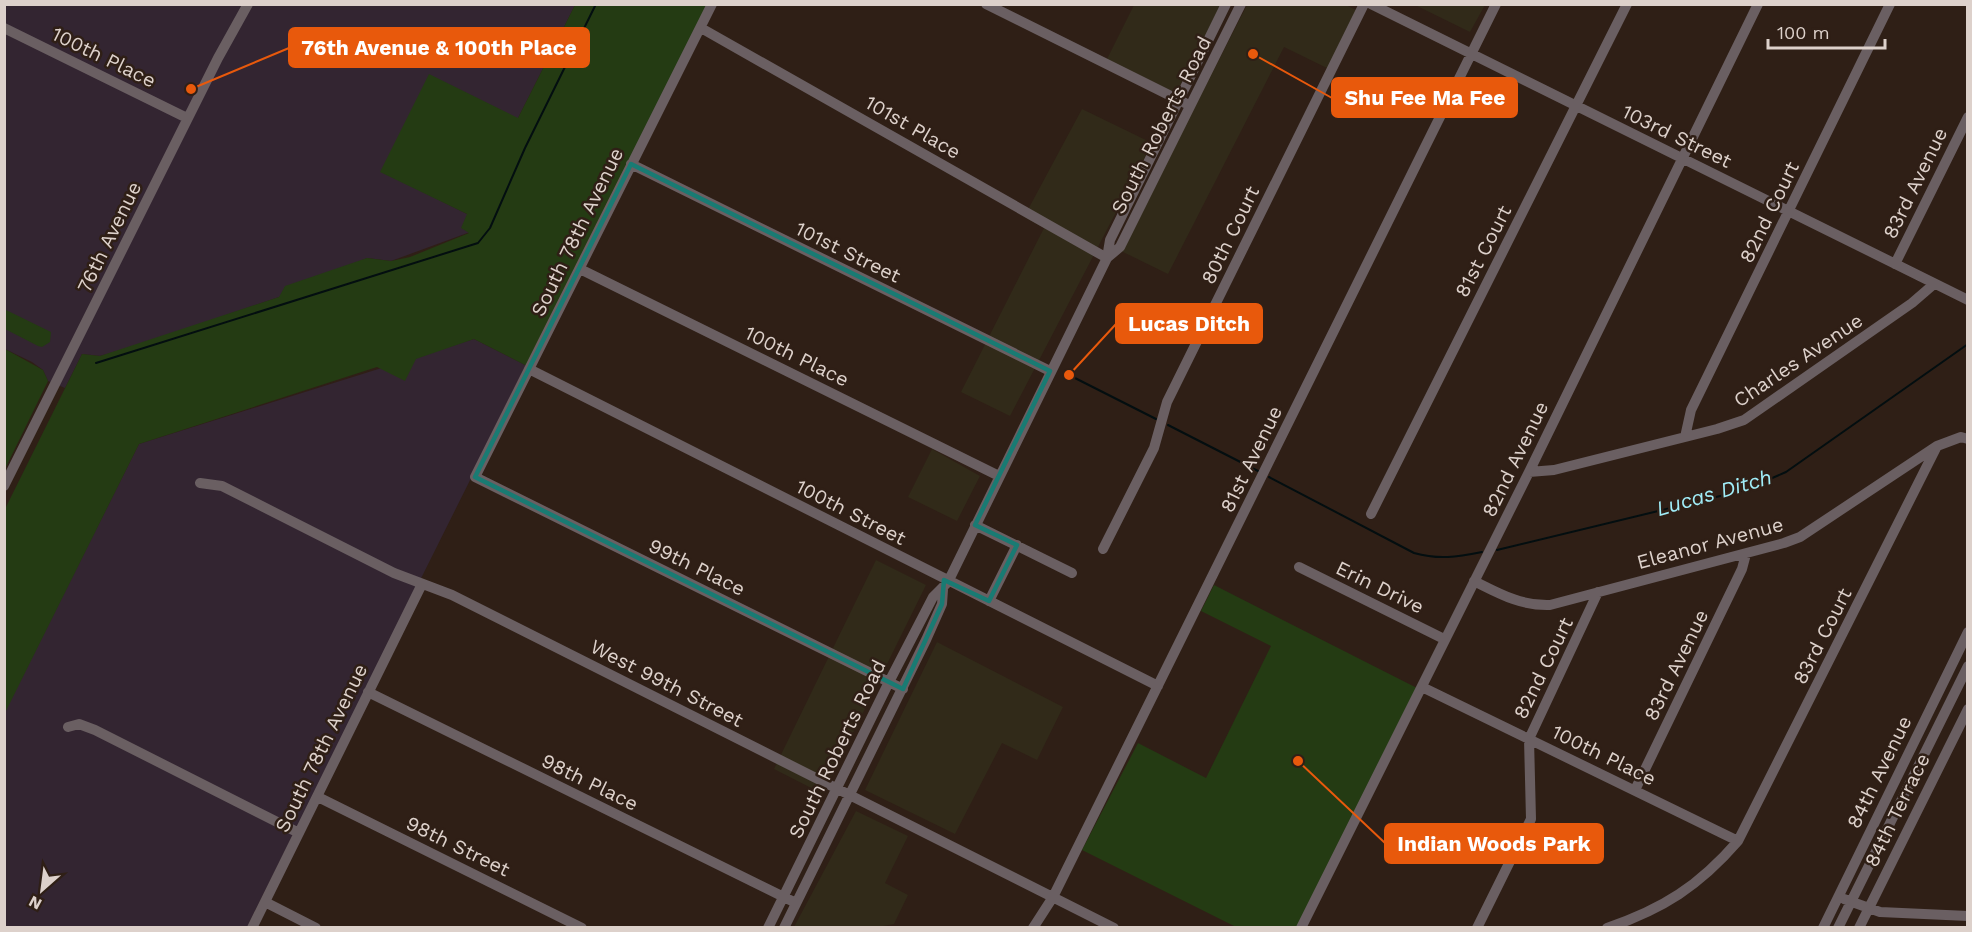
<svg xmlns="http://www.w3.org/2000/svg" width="1972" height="932" font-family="'Work Sans',sans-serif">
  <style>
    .commercial { fill: #312a19 }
    .industrial { fill: #332531 }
    .green { fill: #243b13 }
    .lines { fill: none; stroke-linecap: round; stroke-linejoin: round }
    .stream { stroke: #030e10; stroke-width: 2 }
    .minor { stroke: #6a5f62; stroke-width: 10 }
    .marked { fill: none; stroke: #197b73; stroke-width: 4.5; stroke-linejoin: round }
    .labels { text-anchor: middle; stroke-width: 5; stroke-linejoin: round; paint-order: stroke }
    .street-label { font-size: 20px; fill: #ddd1cb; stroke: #2f1f16 }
    .water-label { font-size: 21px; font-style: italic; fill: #a1eef9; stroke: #2f1f16 }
    .leader { fill: none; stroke: #e8590c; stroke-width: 2 }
    .callout-dot { fill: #e8590c; stroke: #2f1f16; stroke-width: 2 }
    .callout { fill: #e8590c; stroke: #e8590c; stroke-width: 2 }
    .callout-label { font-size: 21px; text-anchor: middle; font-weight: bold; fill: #fff }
  </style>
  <rect width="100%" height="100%" fill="#2f1f16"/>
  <path class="commercial" d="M1134,5H1221L1176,93L1107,59Z
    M1247,5H1346L1360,12L1331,70L1284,47L1168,274L1121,251Z
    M1415,5L1485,4V5L1470,32Z
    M1082,109L1152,143L1010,416L961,392L1044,228L1024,217Z
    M932,449L980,476L957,521L908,497Z
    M876,560L926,585L823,794L774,769Z
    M937,642L1063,707L1037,760L1002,743L955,834L865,790Z
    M856,811L908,836L885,883L908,895L894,924L873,928L794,927Z"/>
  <path class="industrial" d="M4,5H575L518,118L381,171L467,214L470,232L391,261L367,258L279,297L144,343L100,356L82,354L65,388L48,381L43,370L32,362L5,349Z
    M474,339L527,366L247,927H5L4,713L139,444Z"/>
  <path class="green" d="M575,5H708L527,366L474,339L416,359L405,381L377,367L139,444L5,713V509L82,354L100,356L279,297L285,286L367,258L391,261L410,257L469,233L461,228L467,214L380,172L429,74L518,118Z
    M4,309L51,332L50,342L42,347L38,346L5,329Z
    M5,349L43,370L48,381L5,469Z
    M1214,585L1417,688L1298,927H1236L1082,850L1138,743L1206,778L1271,646L1201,611Z"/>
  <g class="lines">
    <path class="stream" d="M96,363L478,243L490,228L525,148L596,4
      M1069,375L1156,419
      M1168,425L1258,471
      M1269,477L1414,553C1439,560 1457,557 1482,552
      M1497,550L1745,490L1786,472L1968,344"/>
    <path class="minor" d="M712,4L475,477L903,689
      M986,4L1185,103
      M1371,4L1968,300
      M4,28L187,118
      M701,28L1107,258
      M631,164L1050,371
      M1107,258L1120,247L1241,4
      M1895,264L1968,117
      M580,269L999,476
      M529,369L1158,686
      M1685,437L1691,410L1890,4
      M1529,472L1554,470L1717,429L1744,420L1912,303L1934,284
      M200,483L222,486L394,573L452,595L1114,928
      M4,486L218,58L248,4
      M1371,514L1627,4
      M975,525L1072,573
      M1103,549L1154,448L1167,402L1364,4
      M1299,567L1444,639
      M1474,581C1500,594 1521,606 1550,605L1784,543L1800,537L1937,446L1961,437L1968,439
      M989,601L1017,545
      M1422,687L1738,841
      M368,692L796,903
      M68,727L79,724L95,730L299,833
      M1635,790L1742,569L1746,554
      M318,797L582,928
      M1844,899L1880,912L1968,916
      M265,902L316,928
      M252,928L422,584
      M768,928L889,682L933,597L948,582L1107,258L1110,240L1226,4
      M784,928L926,640L942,604L943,590
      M1033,928L1053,897L1496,4
      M1301,928L1529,472L1758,4
      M1477,928L1531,819L1529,739L1598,592
      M1607,928C1663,909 1699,886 1738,841L1937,446
      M1823,928L1968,632
      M1838,928L1968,666
      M1859,928L1968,709"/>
  </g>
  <path class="marked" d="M631,164L1050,371L975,525L1017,545L989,601L944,580L942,604L903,689L475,477Z"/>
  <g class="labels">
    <g class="street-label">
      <text transform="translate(104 57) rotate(26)" y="7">100th Place</text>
      <text transform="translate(1161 125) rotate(-63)" y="7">South Roberts Road</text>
      <text transform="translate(913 127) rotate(30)" y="7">101st Place</text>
      <text transform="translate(1677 136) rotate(26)" y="7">103rd Street</text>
      <text transform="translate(1915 183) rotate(-64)" y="7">83rd Avenue</text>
      <text transform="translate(1769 212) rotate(-64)" y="7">82nd Court</text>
      <text transform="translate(577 232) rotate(-64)" y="7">South 78th Avenue</text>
      <text transform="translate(1230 235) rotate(-64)" y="7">80th Court</text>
      <text transform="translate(109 237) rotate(-64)" y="7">76th Avenue</text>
      <text transform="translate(1483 251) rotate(-63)" y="7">81st Court</text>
      <text transform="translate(848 252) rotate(26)" y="7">101st Street</text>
      <text transform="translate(797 356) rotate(26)" y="7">100th Place</text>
      <text transform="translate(1798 360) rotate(-34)" y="7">Charles Avenue</text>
      <text transform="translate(1251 459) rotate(-64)" y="7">81st Avenue</text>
      <text transform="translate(1515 459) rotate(-64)" y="7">82nd Avenue</text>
      <text transform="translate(851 512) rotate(27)" y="7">100th Street</text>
      <text transform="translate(1710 543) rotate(-15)" y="7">Eleanor Avenue</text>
      <text transform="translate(697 567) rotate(26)" y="7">99th Place</text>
      <text transform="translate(1380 587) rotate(26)" y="7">Erin Drive</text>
      <text transform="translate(1822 636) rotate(-63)" y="7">83rd Court</text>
      <text transform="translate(1676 665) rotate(-64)" y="7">83rd Avenue</text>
      <text transform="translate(1543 668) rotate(-64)" y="7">82nd Court</text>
      <text transform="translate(667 683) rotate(27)" y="7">West 99th Street</text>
      <text transform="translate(321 748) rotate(-64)" y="7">South 78th Avenue</text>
      <text transform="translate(837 749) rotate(-64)" y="7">South Roberts Road</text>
      <text transform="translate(1604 755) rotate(26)" y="7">100th Place</text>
      <text transform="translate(1879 772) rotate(-64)" y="7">84th Avenue</text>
      <text transform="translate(590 782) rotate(26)" y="7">98th Place</text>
      <text transform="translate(1897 810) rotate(-64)" y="7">84th Terrace</text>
      <text transform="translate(458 846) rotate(26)" y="7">98th Street</text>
    </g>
    <g class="water-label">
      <text transform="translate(1714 493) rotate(-16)" y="7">Lucas Ditch</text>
    </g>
  </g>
  <path class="leader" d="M191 89L289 48M1253 54L1332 98M1069 375L1116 324M1298 761L1385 843"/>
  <g class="callout-dot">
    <circle cx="191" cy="89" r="6"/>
    <circle cx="1253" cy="54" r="6"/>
    <circle cx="1069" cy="375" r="6"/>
    <circle cx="1298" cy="761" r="6"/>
  </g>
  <g class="callout">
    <rect x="289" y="28" width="300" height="39" rx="6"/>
    <rect x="1332" y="78" width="185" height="39" rx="6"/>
    <rect x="1116" y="304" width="146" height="39" rx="6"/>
    <rect x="1385" y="824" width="218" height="39" rx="6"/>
  </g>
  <g class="callout-label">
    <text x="439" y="55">76th Avenue &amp; 100th Place</text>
    <text x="1425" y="105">Shu Fee Ma Fee</text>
    <text x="1189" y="331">Lucas Ditch</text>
    <text x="1494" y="851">Indian Woods Park</text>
  </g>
  <rect width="1972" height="932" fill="none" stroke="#ddd1cb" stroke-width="12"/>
  <g transform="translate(42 890) rotate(208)" stroke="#2f1f16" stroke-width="4.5" paint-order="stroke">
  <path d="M0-4.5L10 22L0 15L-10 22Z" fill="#ddd1cb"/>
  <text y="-9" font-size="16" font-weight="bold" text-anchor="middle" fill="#ddd1cb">N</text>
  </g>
  <path d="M1768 39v9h117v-9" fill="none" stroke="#ddd1cb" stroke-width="3"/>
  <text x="1777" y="39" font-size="18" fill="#ddd1cb" stroke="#2f1f16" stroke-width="4.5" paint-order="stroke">100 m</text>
</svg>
